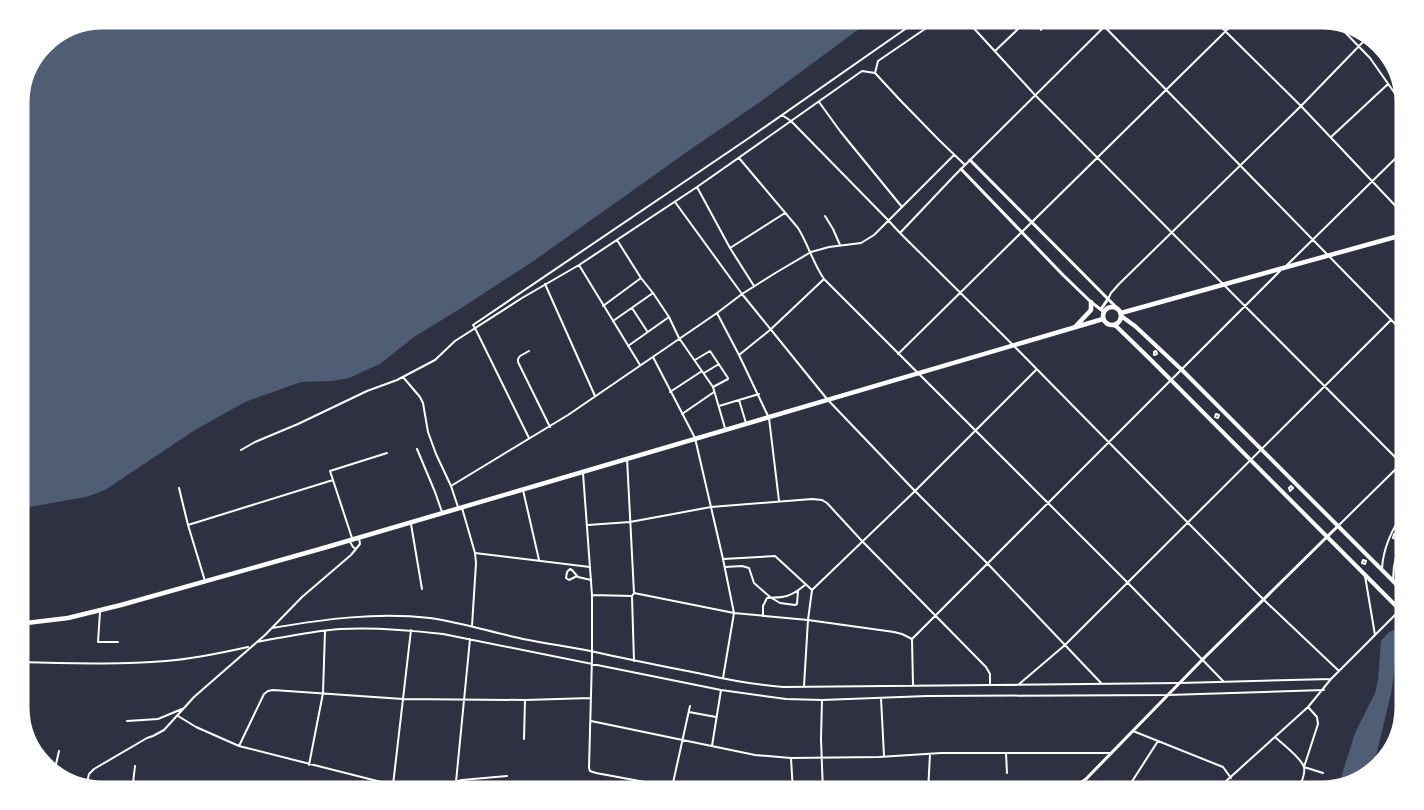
<svg xmlns="http://www.w3.org/2000/svg" width="1424" height="810" font-family="'Alegreya Sans',sans-serif">
  <style>
    .water { fill: #4f5d75 }
    .lines { fill: none; stroke-linecap: round; stroke-linejoin: round }
    .pedestrian { stroke: #fff; stroke-width: 2 }
    .minor { stroke: #fff; stroke-width: 2 }
    .tertiary { stroke: #fff; stroke-width: 3 }
    .secondary { stroke: #fff; stroke-width: 4 }
    .primary { stroke: #fff; stroke-width: 4.5 }
    .rim { fill: none; stroke: #fff; stroke-width: 3 }
  </style>
  <rect width="100%" height="100%" fill="#2d3142"/>
  <path class="water" d="M104,18H874L760,102L684,154L535,260L463,307L414,337L380,364L349,378L332,381L301,382L245,402L195,430L105,490L86,497L18,509V99L43,43Z
    M1396,629V659L1391,694L1377,752L1370,774L1363,780L1338,787L1355,733L1375,693L1378,680L1381,641L1389,632Z"/>
  <g class="lines">
    <path class="pedestrian" d="M965,18L969,23
      M875,73L878,61L941,18
      M875,73L900,100
      M782,115L791,121L862,71L875,73
      M632,308L647,331
      M613,321L653,293
      M475,328L473,325L749,138L921,18
      M628,346L669,317
      M1156,351L1157,354L1154,355V352Z
      M695,360L710,351L728,378V379L713,387
      M704,373L719,364
      M670,392L702,371
      M739,400L746,423
      M719,406L759,394
      M682,414L714,392
      M1216,414L1219,415L1218,418L1215,417Z
      M769,418L779,501
      M1291,486L1293,488L1290,491L1289,488Z
      M523,490L539,560
      M1406,515L1405,517L1406,519
      M1394,534L1398,535L1397,539L1393,538Z
      M475,553L590,567
      M723,559L775,556L812,590
      M1363,560L1366,561L1365,564L1362,563Z
      M725,567L742,566L749,568L754,583L770,597L780,603L795,605L797,604L798,591
      M1382,569C1383,546 1393,527 1406,509
      M577,576L569,580L566,578L567,572L570,569L572,570L578,577L591,580
      M1365,576L1375,635
      M1393,580C1393,563 1397,548 1406,533
      M763,616V606L767,598C772,597 776,598 782,597C791,596 798,591 805,585"/>
    <path class="minor" d="M1035,18L1034,20L1041,30
      M1096,18L1406,335
      M1212,18L1301,106L1406,217
      M1335,22L1370,58L1403,105L1406,112
      M969,23L1035,95L1406,468
      M995,51L1018,29V24L1015,18
      M900,100L939,140L965,165
      M819,102L840,131L902,207
      M1331,137L1388,84
      M739,158L798,228C808,244 813,263 824,279L1127,582L1224,682
      M697,187L730,248L754,286
      M675,202L742,294L827,399L915,491L987,563L1102,684
      M825,216L833,229L840,245
      M900,233L955,175L1113,18
      M617,240L641,278L653,293L669,317L679,338L713,387L725,428
      M730,248L785,213
      M579,265L640,365
      M1287,265L1406,148
      M545,284L595,396
      M1108,299L1111,293L1119,284L1301,106L1361,44L1370,36
      M603,306L641,278
      M717,313L739,355L768,416
      M475,328L529,438
      M529,351L520,356L518,359V362L550,427
      M898,354L1239,18
      M739,355L770,330L824,279
      M653,357L695,438L723,559L734,613L723,678
      M403,377L420,397L423,403L428,432L436,454L451,486
      M417,449L435,492L442,512
      M241,450L255,442L298,424L367,391L397,380L435,360L455,341L522,298L579,265L697,187L791,121L888,220L900,233L1013,345L1264,600L1339,671
      M627,458L634,593
      M583,473L592,595V658L589,768L590,771L596,773L672,787
      M179,488L188,525L205,581
      M458,507L451,486L568,415L717,313L742,294L777,272L811,252L829,247L861,243L874,235L954,155
      M462,508L475,553L476,563L472,626
      M411,524L422,589
      M188,525L333,480
      M588,525L630,522L711,507L812,499L822,500L827,503L862,541L986,667L990,674V684
      M1338,526L1406,459
      M352,538L330,471L387,453
      M349,540L353,547L356,549
      M592,595L632,596L634,593L734,613L808,620L894,632L902,634L912,639
      M632,597L634,661
      M100,612L98,642H118
      M272,628C325,619 377,612 430,618C458,622 484,630 510,636C538,643 567,646 595,652C631,660 667,667 702,674C729,680 756,685 783,687L1180,683L1331,679
      M257,642C285,637 312,631 340,629C375,627 409,630 443,634L721,690L786,699L822,700L927,696L1168,695L1324,690
      M18,662C67,663 117,665 166,661C194,659 221,653 248,647
      M913,685L912,639L1280,271
      M1018,685L1065,645L1391,320
      M804,686L808,620L812,590L915,491L1036,370
      M881,698L884,756
      M822,700L821,739L823,792
      M1308,707L1317,717L1318,724L1304,767L1323,773
      M689,712L716,717
      M178,716L196,727L239,746L393,785L413,788L434,787L462,780L507,776
      M127,721L158,719L182,709
      M591,721L755,755L791,758L879,757L941,753H1112
      M1133,731L1223,767L1231,778
      M1276,738C1284,745 1301,758 1304,767C1306,774 1300,785 1298,792
      M524,739L525,700
      M239,746L264,694L268,691L273,690L403,699L525,700L591,698
      M712,746L721,690
      M1006,753L1007,773
      M791,758L793,792
      M309,765L323,693L325,631
      M54,773L59,751
      M456,782L470,639
      M1131,783L1158,741
      M393,785L411,630
      M86,787L89,774L94,769L147,738L153,736L164,730L194,697L265,635L302,597L351,555L360,544L359,538
      M132,792L135,766
      M671,792L690,706
      M928,792L930,754
      M1214,792L1308,707L1331,679L1406,604"/>
    <path class="tertiary" d="M970,160L1117,308
      M961,169L1063,275L1091,302L1104,312
      M1101,309L1108,299
      M1068,792L1086,779L1202,660L1338,526"/>
    <path class="secondary" d="M1121,316L1135,326L1182,370L1406,594
      M1113,325L1116,326L1150,359L1406,616
      M1397,742C1394,730 1397,720 1405,711"/>
    <path class="primary" d="M1103 316a9 9 0 1 1 18 0a9 9 0 1 1-18 0Z
      M1121,313L1406,234
      M1076,326L1091,310V302
      M18,624L68,618L121,605L327,547L1103,319"/>
  </g>
  <path d="M0 0H1424V810H0ZM103 28H1321A75 75 0 0 1 1396 103V707A75 75 0 0 1 1321 782H103A75 75 0 0 1 28 707V103A75 75 0 0 1 103 28Z" fill="#fff" fill-rule="evenodd"/>
  <path class="rim" d="M103 28H1321A75 75 0 0 1 1396 103V707A75 75 0 0 1 1321 782H103A75 75 0 0 1 28 707V103A75 75 0 0 1 103 28Z"/>
</svg>
